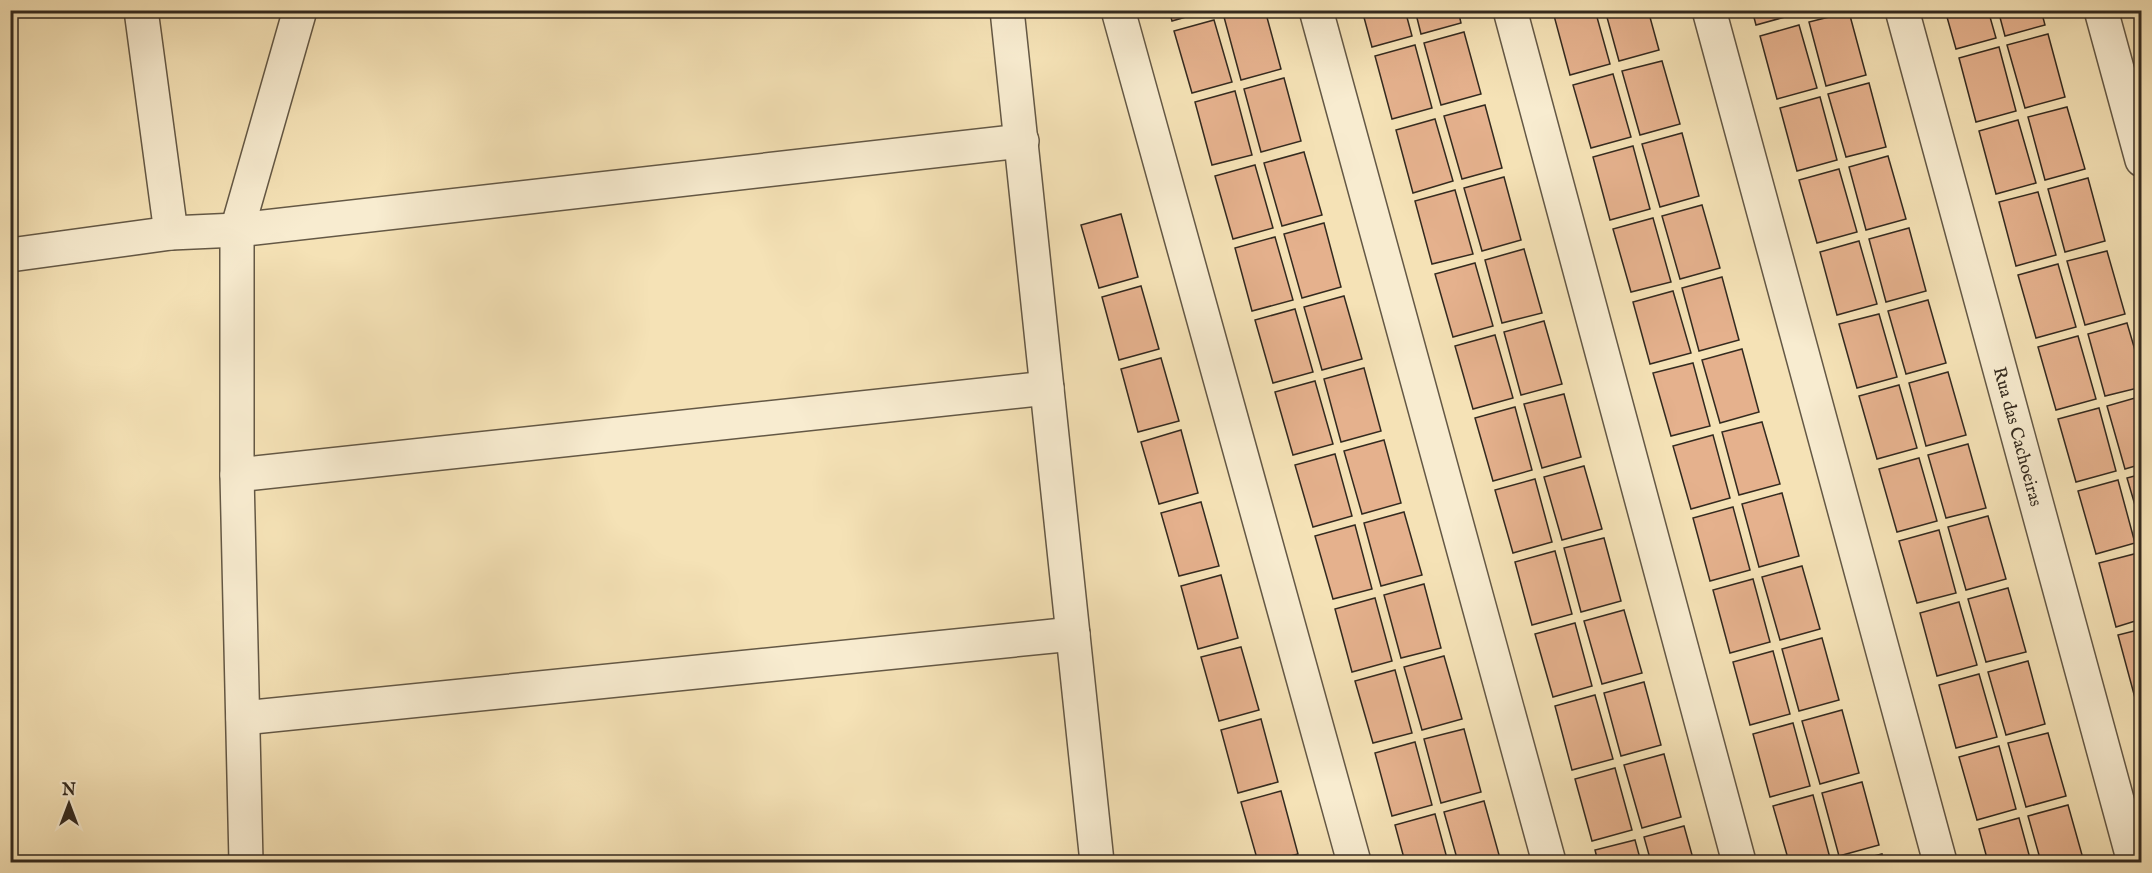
<svg xmlns="http://www.w3.org/2000/svg" width="2152" height="873" font-family="'IM FELL English',serif">
  <style>
    .building { fill: #e5b18d; stroke: #342a1f; stroke-width: 1.5 }
    .lines { fill: none; stroke-linecap: round; stroke-linejoin: round }
    .minor-casing { stroke: #645845; stroke-width: 36 }
    .minor { stroke: #f8ecd0; stroke-width: 33 }
    .labels { text-anchor: middle; stroke-width: 6; stroke-linejoin: round; paint-order: stroke }
    .street-label { font-size: 18px; fill: #342a1f; stroke: #f8ecd0 }
  </style>
  <rect width="100%" height="100%" fill="#f5e2b6"/>
  <filter id="stains"><feTurbulence type="fractalNoise" baseFrequency=".00333" numOctaves="4"/><feColorMatrix values="0 0 0 0 .2 0 0 0 0 .09 0 0 0 0 .02 0 0 0 .5 -.17"/></filter>
  <radialGradient id="worn" r=".72"><stop offset=".6" stop-color="#630" stop-opacity="0"/><stop offset="1" stop-color="#630" stop-opacity=".3"/></radialGradient>
  <path class="building" d="M1169,10H1210L1172,21Z
    M1247,10H1265L1281,69L1241,80L1224,17Z
    M1362,10H1405L1412,36L1372,47Z
    M1415,10H1458L1461,23L1421,34Z
    M1557,10H1595L1610,64L1570,75L1553,12Z
    M1605,10H1648L1659,50L1619,61Z
    M1752,10H1795L1796,14L1756,25Z
    M1945,10H1988L1996,38L1956,49Z
    M1998,10H2041L2045,25L2005,36Z
    M1849,12L1866,75L1826,86L1809,22Z
    M1214,20L1232,82L1192,93L1174,31Z
    M1799,25L1817,88L1777,99L1760,36Z
    M1464,32L1481,94L1441,105L1424,43Z
    M2048,34L2065,97L2025,108L2007,45Z
    M1415,45L1432,108L1392,119L1375,56Z
    M1999,47L2016,111L1976,122L1959,58Z
    M1662,61L1680,124L1640,135L1622,71Z
    M1613,74L1631,137L1591,148L1573,85Z
    M1284,78L1301,141L1261,152L1244,89Z
    M1869,83L1886,147L1846,157L1828,94Z
    M1235,91L1252,155L1212,165L1195,102Z
    M1820,97L1837,160L1797,171L1780,108Z
    M1485,105L1502,168L1462,179L1444,116Z
    M2067,107L2085,169L2045,180L2028,117Z
    M1435,119L1453,181L1413,193L1396,130Z
    M2018,120L2036,183L1996,194L1979,131Z
    M1682,133L1699,196L1660,207L1642,144Z
    M1633,146L1650,209L1610,220L1593,157Z
    M1304,152L1322,215L1282,226L1264,163Z
    M1888,156L1906,219L1866,230L1849,167Z
    M1255,165L1273,228L1233,239L1215,176Z
    M1839,169L1857,232L1817,243L1799,180Z
    M1504,177L1521,240L1482,251L1464,188Z
    M2088,178L2105,241L2065,252L2048,189Z
    M1455,190L1473,254L1432,264L1415,201Z
    M2038,192L2056,255L2016,266L1999,202Z
    M1702,205L1720,268L1680,279L1662,216Z
    M1121,214L1138,277L1099,288L1081,225Z
    M1653,218L1671,282L1631,292L1613,229Z
    M1324,223L1341,287L1302,298L1284,234Z
    M1909,228L1926,291L1886,302L1869,239Z
    M1275,237L1293,300L1252,311L1235,248Z
    M1859,241L1877,304L1837,315L1820,252Z
    M1524,249L1542,313L1502,323L1485,260Z
    M2107,251L2125,314L2085,325L2067,261Z
    M1475,263L1493,326L1453,337L1435,274Z
    M2058,264L2076,327L2036,338L2018,275Z
    M1722,277L1739,340L1699,351L1682,288Z
    M1141,286L1159,349L1119,360L1102,297Z
    M1673,291L1691,353L1650,364L1633,302Z
    M1344,296L1362,359L1322,370L1304,307Z
    M1928,300L1946,363L1906,374L1888,311Z
    M1295,309L1313,372L1273,383L1255,320Z
    M1879,314L1897,377L1857,388L1839,324Z
    M1544,321L1562,384L1521,395L1504,332Z
    M2127,323L2142,374V387L2105,396L2088,334Z
    M1495,335L1513,398L1473,409L1455,346Z
    M2078,336L2096,399L2056,410L2038,347Z
    M1742,349L1759,412L1720,423L1702,360Z
    M1161,358L1179,421L1138,432L1121,369Z
    M1693,363L1710,426L1671,436L1653,373Z
    M1364,368L1381,431L1341,442L1324,379Z
    M1948,372L1966,435L1926,446L1909,383Z
    M1315,381L1333,444L1293,455L1275,392Z
    M1899,385L1917,448L1877,459L1859,396Z
    M1564,394L1581,457L1542,468L1524,404Z
    M2142,396V464L2125,469L2107,406Z
    M1515,407L1532,470L1493,481L1475,418Z
    M2099,408L2116,471L2076,482L2058,419Z
    M1762,422L1780,484L1739,495L1722,432Z
    M1181,430L1198,493L1159,504L1141,442Z
    M1713,435L1730,498L1691,509L1673,446Z
    M1384,440L1401,503L1362,514L1344,451Z
    M1968,444L1986,508L1946,518L1928,455Z
    M1335,454L1352,516L1313,527L1295,465Z
    M1919,458L1937,521L1897,532L1879,469Z
    M1584,466L1602,529L1562,540L1544,477Z
    M2142,474V529L2127,478Z
    M1535,479L1552,542L1513,553L1495,490Z
    M2118,480L2135,543L2096,554L2078,491Z
    M1782,493L1799,556L1759,567L1742,504Z
    M1201,502L1219,566L1179,576L1161,513Z
    M1733,507L1750,570L1710,581L1693,518Z
    M1404,512L1422,575L1381,586L1364,523Z
    M1988,516L2006,579L1966,590L1948,527Z
    M1355,525L1372,589L1333,599L1315,536Z
    M1939,530L1956,593L1917,603L1899,541Z
    M1604,538L1621,601L1581,612L1564,548Z
    M1555,551L1572,614L1532,625L1515,562Z
    M2138,553L2142,565V619L2116,627L2099,563Z
    M1802,566L1820,629L1780,640L1762,577Z
    M1221,575L1238,638L1198,649L1181,586Z
    M1753,579L1770,642L1730,653L1713,590Z
    M1424,584L1441,648L1401,658L1384,595Z
    M2008,588L2026,652L1986,662L1968,599Z
    M1375,598L1392,661L1352,672L1335,609Z
    M1959,602L1977,665L1937,676L1920,613Z
    M1624,610L1642,673L1602,684L1584,621Z
    M1575,623L1592,686L1553,697L1535,634Z
    M2142,629V697L2135,698L2118,635Z
    M1822,638L1839,700L1799,711L1782,649Z
    M1241,647L1259,710L1219,721L1201,657Z
    M1773,651L1790,714L1750,725L1733,662Z
    M1444,656L1462,719L1422,730L1404,667Z
    M2028,661L2045,724L2006,735L1988,672Z
    M1395,670L1412,733L1373,743L1355,681Z
    M1979,674L1997,737L1956,748L1939,685Z
    M1644,682L1661,745L1621,756L1604,693Z
    M1595,695L1613,759L1572,770L1555,706Z
    M1842,710L1859,773L1820,784L1802,721Z
    M1261,719L1278,782L1238,793L1221,730Z
    M1793,723L1810,786L1770,797L1753,734Z
    M1464,729L1481,792L1441,803L1424,739Z
    M2048,733L2066,796L2026,807L2008,743Z
    M1415,742L1432,805L1392,816L1375,753Z
    M1999,746L2016,809L1977,820L1959,757Z
    M1664,754L1681,817L1642,828L1624,765Z
    M1615,768L1632,830L1592,841L1575,779Z
    M1862,782L1879,845L1839,856L1822,793Z
    M1281,791L1298,854L1268,862H1258L1241,802Z
    M1813,795L1830,858L1815,862H1789L1773,806Z
    M1484,801L1501,862H1458L1444,812Z
    M2068,805L2084,862H2041L2028,816Z
    M1435,814L1448,862H1405L1395,825Z
    M2019,818L2031,862H1988L1979,829Z
    M1684,826L1694,862H1651L1644,837Z
    M1635,840L1641,862H1598L1595,850Z
    M1882,854L1884,862H1851Z"/>
  <g class="lines">
    <g class="minor-casing">
      <g id="minor">
        <path d="M1007,10L1097,862"/>
        <path d="M1118,10L1354,862"/>
        <path d="M1316,10L1549,862"/>
        <path d="M1510,10L1739,862"/>
        <path d="M1709,10L1940,862"/>
        <path id="s1" d="M1902,10L2134,862"/>
        <path d="M2101,10L2142,160"/>
        <path d="M171,233L237,230L1022,141"/>
        <path d="M10,255L171,233L141,10"/>
        <path d="M237,475L1047,388"/>
        <path d="M243,718L1073,634"/>
        <path d="M246,862L237,475V230L300,10"/>
      </g>
    </g>
    <use href="#minor" class="minor"/>
  </g>
  <g class="labels">
    <g class="street-label">
      <text dy="6" stroke="none"><textPath href="#s1" startOffset="442">Rua das Cachoeiras</textPath></text>
    </g>
  </g>
  <rect width="2152" height="873" fill="none" stroke="#f5e2b6" stroke-width="36"/>
  <rect x="12" y="12" width="2128" height="849" fill="none" stroke="#342a1f" stroke-width="3"/>
  <rect x="18" y="18" width="2116" height="837" fill="none" stroke="#342a1f" stroke-width="1.5"/>
  <g transform="translate(69 804)" stroke="#f8ecd0" stroke-width="4.5" paint-order="stroke">
  <path d="M0-4.5L10 22L0 15L-10 22Z" fill="#342a1f"/>
  <text y="-9" font-size="16" font-weight="bold" text-anchor="middle" fill="#342a1f">N</text>
  </g>
  <rect width="100%" height="100%" filter="url(#stains)"/>
  <rect width="100%" height="100%" fill="url(#worn)"/>
</svg>
